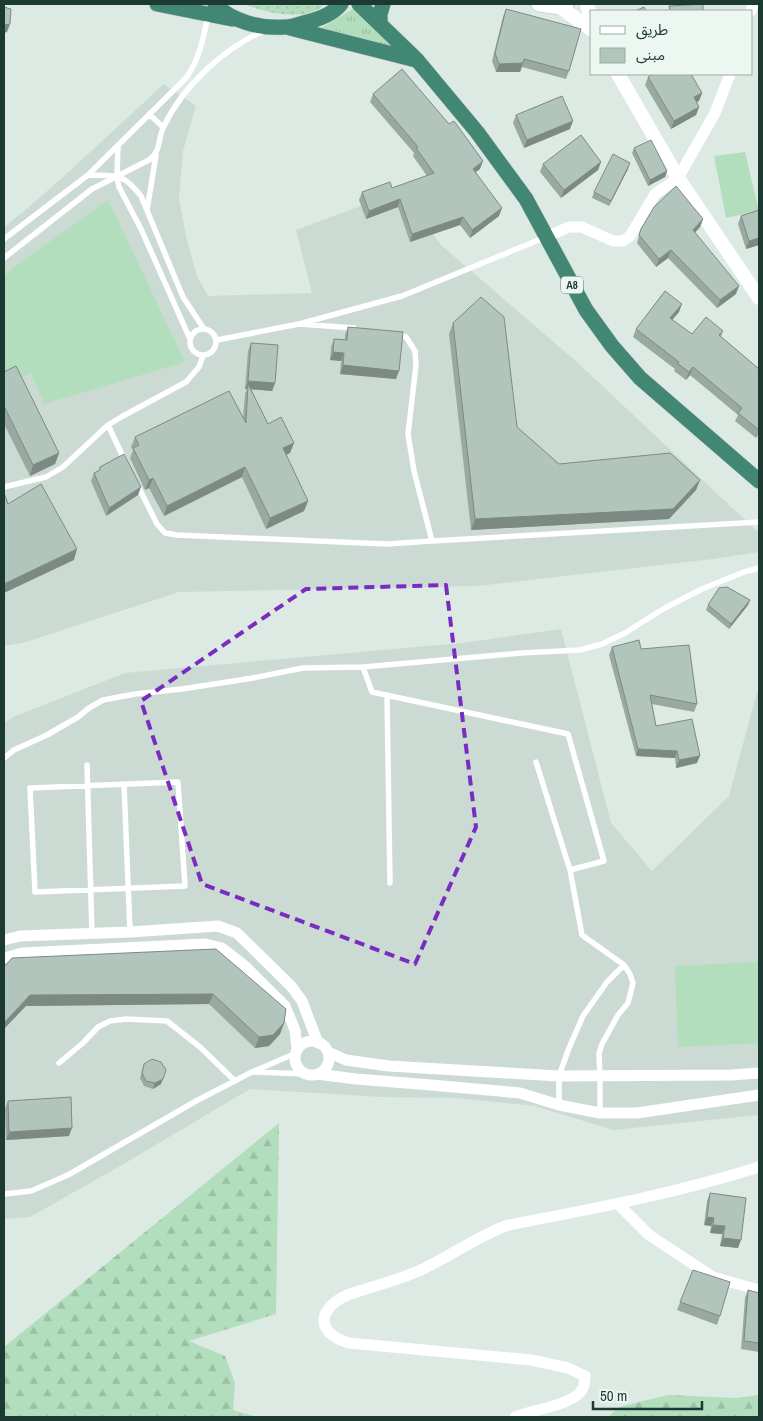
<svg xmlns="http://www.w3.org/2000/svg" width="763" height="1421" font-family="'Archivo Narrow','Noto Sans Arabic',sans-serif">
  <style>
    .built { fill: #cbdad2 }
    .grass { fill: url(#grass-tufts) }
    .forest { fill: url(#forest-firs) }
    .park { fill: url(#park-dots) }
    .pitch { fill: #b3debd }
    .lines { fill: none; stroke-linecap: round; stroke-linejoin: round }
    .secondary-casing { stroke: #afcbc0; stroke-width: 16 }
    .trunk-casing { stroke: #bbc4c2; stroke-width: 16 }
    .service { stroke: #fff; stroke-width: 5.5 }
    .minor { stroke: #fff; stroke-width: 11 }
    .tertiary { stroke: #fff; stroke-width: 14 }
    .secondary { stroke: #fff; stroke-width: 15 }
    .trunk { stroke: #428674; stroke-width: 15 }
    .wall { fill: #99a9a2 }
    .shaded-wall { fill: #7d8a84 }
    .building { fill: #b2c5bc; stroke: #7d8a84 }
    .marked { fill: none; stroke: #7b2cbf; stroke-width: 4; stroke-dasharray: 10 6; stroke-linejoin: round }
    .labels { text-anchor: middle; stroke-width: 5; stroke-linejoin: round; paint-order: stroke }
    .shield { fill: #edf7f1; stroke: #5b736b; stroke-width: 1 }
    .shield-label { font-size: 11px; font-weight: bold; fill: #1d3a32 }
  </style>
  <defs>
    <pattern id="grass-tufts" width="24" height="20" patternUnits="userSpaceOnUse" patternTransform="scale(1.25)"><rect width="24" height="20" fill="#b3debd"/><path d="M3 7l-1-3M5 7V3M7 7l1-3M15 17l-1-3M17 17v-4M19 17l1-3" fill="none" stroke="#9abfa3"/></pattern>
    <pattern id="forest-firs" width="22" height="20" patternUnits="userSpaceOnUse" patternTransform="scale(1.25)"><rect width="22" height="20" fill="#b3debd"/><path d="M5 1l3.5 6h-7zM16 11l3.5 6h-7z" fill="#9abfa3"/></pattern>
    <pattern id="park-dots" width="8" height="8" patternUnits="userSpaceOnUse" patternTransform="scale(1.25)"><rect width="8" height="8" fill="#b3debd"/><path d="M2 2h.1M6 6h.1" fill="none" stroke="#9abfa3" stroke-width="1.8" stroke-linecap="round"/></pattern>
  </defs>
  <rect width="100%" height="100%" fill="#ddeae4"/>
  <path class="built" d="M164,84L196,106L183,151L179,199L187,240L197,276L208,296L312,293L296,230L401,191L441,245L578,363L759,533V552L713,559L477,586L179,592L26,642L4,646V227L23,212L63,177Z
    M561,629L611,823L652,871L729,796L757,692H759V1115L613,1130L535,1106L456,1098L382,1097L250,1089L127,1162L30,1217L4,1219V723L13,717L125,673L461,643Z"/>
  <path class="grass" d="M356,7L395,47L321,28Z"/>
  <path class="forest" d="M279,1123L276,1314L189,1341L225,1356L235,1383L233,1410L258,1417H4V1347Z
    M668,1395L736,1398L759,1395V1417H608L619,1407Z"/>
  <path class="park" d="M243,4H323L320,9C315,10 310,13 305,14C284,17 262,11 243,4Z"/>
  <path class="pitch" d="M745,152L759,211L726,218L714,156Z
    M108,200L185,362L44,404L31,373L4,385V276L14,267Z
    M759,962V1043L678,1047L675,966Z"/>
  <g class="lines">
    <g class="secondary-casing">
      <path id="secondary" d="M539,4L560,7L566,4"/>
    </g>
    <g class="trunk-casing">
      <path id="trunk" d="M157,4L232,19
        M215,4C231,21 260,29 284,27C290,27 297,25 303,23C317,20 332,15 341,4
        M359,4L417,60L477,132L526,199L586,310L612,346L640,378L759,481
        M380,24V14L383,4
        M290,28L416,60"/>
    </g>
    <path class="service" d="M149,114L163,127
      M118,146L117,176L119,187L141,229L190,339
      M88,175C117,176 122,172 141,196L183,297L204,329
      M147,210L156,155
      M4,239L88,175L186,78C200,58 203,39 208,16
      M4,258L92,189L149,160C162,150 157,140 164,126C183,86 225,47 266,30
      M299,324L354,328
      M190 342a13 13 0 1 1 26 0a13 13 0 1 1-26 0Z
      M395,334L406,337L415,351L416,365L408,434L414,471L432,541L759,522
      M217,340L299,324L402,296L546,237
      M125,461L108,425L123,416L186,382L199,367L203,356
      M136,482L157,524L165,533L177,535L387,544L432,541
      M4,487L46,477L63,467L108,425
      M363,667L372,692L568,734L604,861L570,870
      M387,695L390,883
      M4,758L14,750L47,735L78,717L89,708L103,700L135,694L182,689L253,678L303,668L363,667L521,653L580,650L602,644L625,633L663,609L702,589L744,572L759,568
      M536,762L570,870L582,935L624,965L630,974L633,983L628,1003L618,1015L602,1044L599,1053L600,1077V1113
      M87,765L92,934
      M178,782L185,886L35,892L30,788Z
      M124,784L130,932
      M59,1063L83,1043L98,1027L110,1021L126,1019L167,1021L200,1047L235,1081
      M254,1072L307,1074
      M559,1105V1076L569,1048L583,1016L607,982L624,965
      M4,1194L31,1191L68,1175L196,1101L252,1072L296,1053"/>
    <path class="minor" d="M751,11L753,4
      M546,237L569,227H582L613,241H623L630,236L655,194L678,178L715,113L730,74
      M4,940L20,936L130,932L218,926L237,933L291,986L302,1001L318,1043
      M4,958L22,953L205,944L222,948L245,966L285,1006L295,1030L297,1050
      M295 1058a17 17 0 1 1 34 0a17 17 0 1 1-34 0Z
      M328,1052L346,1060L389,1066L559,1076L731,1075L759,1073
      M317,1074L356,1079L431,1085L520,1093L559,1105L600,1113H637L759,1095
      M618,1204L649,1235L713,1277L759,1290
      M515,1417C531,1410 576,1405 583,1388C585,1385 584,1380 585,1376L568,1368L531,1360L349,1343C339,1340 326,1334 324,1322C323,1315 329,1307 334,1303C344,1294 358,1292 369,1288C388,1282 406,1277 423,1269C452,1255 478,1236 508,1225C593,1209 677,1193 759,1167"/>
    <path class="tertiary" d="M559,4L560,7L592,30
      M587,4L592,23
      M618,74L678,178L759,298"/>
    <use href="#secondary" class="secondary"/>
    <use href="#trunk" class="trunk"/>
  </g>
  <path class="wall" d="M506,9L569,71L566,79L522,67L520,72H496L492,61L503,17Z
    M648,77L702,93L699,101L696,102L699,107L696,115L671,129L645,85Z
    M373,94L480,169L476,172L499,216L470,238L460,225L410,242L398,207L366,219L359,200L362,192L392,188L427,176L413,156L414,153L370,102Z
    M516,115L570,129L524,148L513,123Z
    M634,148L667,171L665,177L648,186L632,153Z
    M601,162L598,170L561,198L540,172L543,164Z
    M628,169L609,206L592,198L594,192Z
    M759,210V245L746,249L738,224L741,216Z
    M703,219L700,227L695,232L736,294L717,308L668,258L656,267L637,243L641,229Z
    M679,312L672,320L692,334L723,331L721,337L759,369V434L756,438L735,421L738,415L690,375L686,380L674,371L675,369L633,337L636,329Z
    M453,323L517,427L559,464L700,480L696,490L669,519L471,530L449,334Z
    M348,327L396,379L340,374L341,361L330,360L331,347L334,339L345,340V335Z
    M251,343L275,383L272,391L251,389L268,424L294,443L290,453L286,455L308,501L304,511L266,529L242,477L164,516L149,488L145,490L130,458L133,450L131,447L135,437L243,418L245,394L247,389H245L248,351Z
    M4,372L59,453L55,464L30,476L4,424Z
    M100,467L138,495L106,516L91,481L94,473L99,471Z
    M750,600L748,605L729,629L706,610L708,605Z
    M612,647L641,649L697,704L694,712L652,704L656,726L697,763L676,768L675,758L636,756L609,655Z
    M216,949L284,1023L280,1034L269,1046L255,1048L209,1004L26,1006L4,967Z
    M144,1064L161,1084L153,1089L144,1086L140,1078Z
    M8,1101L69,1136L6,1140L5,1109Z
    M710,1193L738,1248L720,1246L722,1234L710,1233L711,1226L704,1225L707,1201Z
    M693,1270L720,1316L717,1325L677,1310Z
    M748,1290L759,1293V1352L741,1349L745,1298Z"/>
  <path class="shaded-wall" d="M10,24L7,32L4,33V25Z
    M523,63L520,72H496L499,64Z
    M702,93L699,101L691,105L694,97Z
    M699,107L696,115L671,129L674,121Z
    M573,121L570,129L524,148L527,140Z
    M483,161L480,169L470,176L473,169Z
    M601,162L598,170L561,198L564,190Z
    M630,163L628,169L609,206L611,201Z
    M667,171L665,177L648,186L650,180Z
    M400,199L398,207L366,219L369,211Z
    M502,208L499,216L470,238L472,230Z
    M463,217L460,225L410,242L412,234Z
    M703,219L700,227L690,238L693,230Z
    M759,238V245L746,249L749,241Z
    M671,250L668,258L656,267L659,259Z
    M739,286L736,294L717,308L720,300Z
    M682,304L679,312L667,326L670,318Z
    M333,352L344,353L341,361L330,360Z
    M343,365L399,371L396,379L340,374Z
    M693,367L690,375L686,380L689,372Z
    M248,381L275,383L272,391L248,389V384L247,389H245Z
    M294,443L290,453L280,458L283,448Z
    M59,453L55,464L30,476L33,465Z
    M245,467L242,477L164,516L167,506Z
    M153,478L149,488L145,490L149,480Z
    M700,480L696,490L669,519L471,530L475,519Z
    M141,487L138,495L106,516L109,508Z
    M308,501L304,511L266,529L270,518Z
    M77,549L74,560L4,593V584Z
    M750,600L748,605L729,629L731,624Z
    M638,749L677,751L675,758L636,756Z
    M700,756L697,763L676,768L679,760Z
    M213,994L209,1004L26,1006L4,1029V1023L30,995Z
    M284,1023L280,1034L269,1046L255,1048L259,1037Z
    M163,1079L161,1084L153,1089L155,1083Z
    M72,1128L69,1136L6,1140L9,1132Z
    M707,1217L714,1218L711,1226L704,1225Z
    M713,1225L725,1226L722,1234L710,1233Z
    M723,1238L741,1240L738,1248L720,1246Z"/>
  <path class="building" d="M703,4V11H670L669,6Z
    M4,7L11,9L10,24L4,25Z
    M644,7L646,11H635Z
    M506,9L581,29L569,71L524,59L523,63L499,64L495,53Z
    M402,69L449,124L454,121L483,161L473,169L502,208L472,230L463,217L412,234L400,199L369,211L362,192L390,182L392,188L434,173L416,148L418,147L373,94Z
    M653,74H691L702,93L694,97L699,107L674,121L648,77Z
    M562,96L573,121L527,140L516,115Z
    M581,135L601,162L564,190L543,164Z
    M651,140L667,171L650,180L634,148Z
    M613,154L630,163L611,201L594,192Z
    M676,186L703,219L693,230L739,286L720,300L671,250L659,259L639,235L641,229L654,207Z
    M759,210V238L749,241L741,216Z
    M665,291L682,304L670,318L692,334L706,317L723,331L719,335L759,369V430L738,413L742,408L693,367L689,372L677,363L679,362L636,329Z
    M481,297L504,317L517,427L559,464L670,453L700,480L673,509L475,519L453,323Z
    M348,327L403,332L399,371L343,365L344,353L333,352L334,339L347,340Z
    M251,343L278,345L275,383L248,381Z
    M16,366L59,453L33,465L4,406V372Z
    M248,384L268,424L281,417L294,443L283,448L308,501L270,518L245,467L167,506L153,478L149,480L133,448L139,445L135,437L229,391L246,423Z
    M124,454L141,487L109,508L94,473L100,470V467Z
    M41,484L77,549L4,584V493L8,504Z
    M727,587L750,600L731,624L708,605L719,588Z
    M639,640L641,649L689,645L697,704L650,695L656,726L692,719L700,756L679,760L677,751L638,749L612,647Z
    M216,949L286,1009L284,1023L273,1035L259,1037L213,994L30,995L4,1023V967L12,958Z
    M152,1059L161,1062L166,1070L163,1079L155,1083L146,1081L142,1073L144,1064Z
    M71,1097L72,1128L9,1132L8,1101Z
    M710,1193L746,1198L741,1240L723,1238L725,1226L713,1225L714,1218L707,1217Z
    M693,1270L730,1282L720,1316L680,1302Z
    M748,1290L759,1293V1343L744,1341Z"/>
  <path class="marked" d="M446,585L476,827L415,964L202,884L141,701L306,589Z"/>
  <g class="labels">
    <rect class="shield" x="561" y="276.5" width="22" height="17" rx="4"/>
    <g class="shield-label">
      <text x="572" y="289">A8</text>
    </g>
  </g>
  <rect width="763" height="1421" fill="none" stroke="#1d3a32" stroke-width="10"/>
  <rect x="590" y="10" width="162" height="65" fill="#edf7f1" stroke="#9aaba5"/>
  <rect x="600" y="26" width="25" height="8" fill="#ffffff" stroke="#9aaba5"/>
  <text x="636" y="35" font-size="15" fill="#1d3a32">طريق</text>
  <rect x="600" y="48" width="25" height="15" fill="#b2c5bc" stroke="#9aaba5"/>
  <text x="636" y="60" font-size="15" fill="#1d3a32">مبنى</text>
  <path d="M593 1401v8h109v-8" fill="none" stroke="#1d3a32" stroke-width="2.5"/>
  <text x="600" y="1401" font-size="15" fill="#1d3a32" stroke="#edf7f1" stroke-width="4" paint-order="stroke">50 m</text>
</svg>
